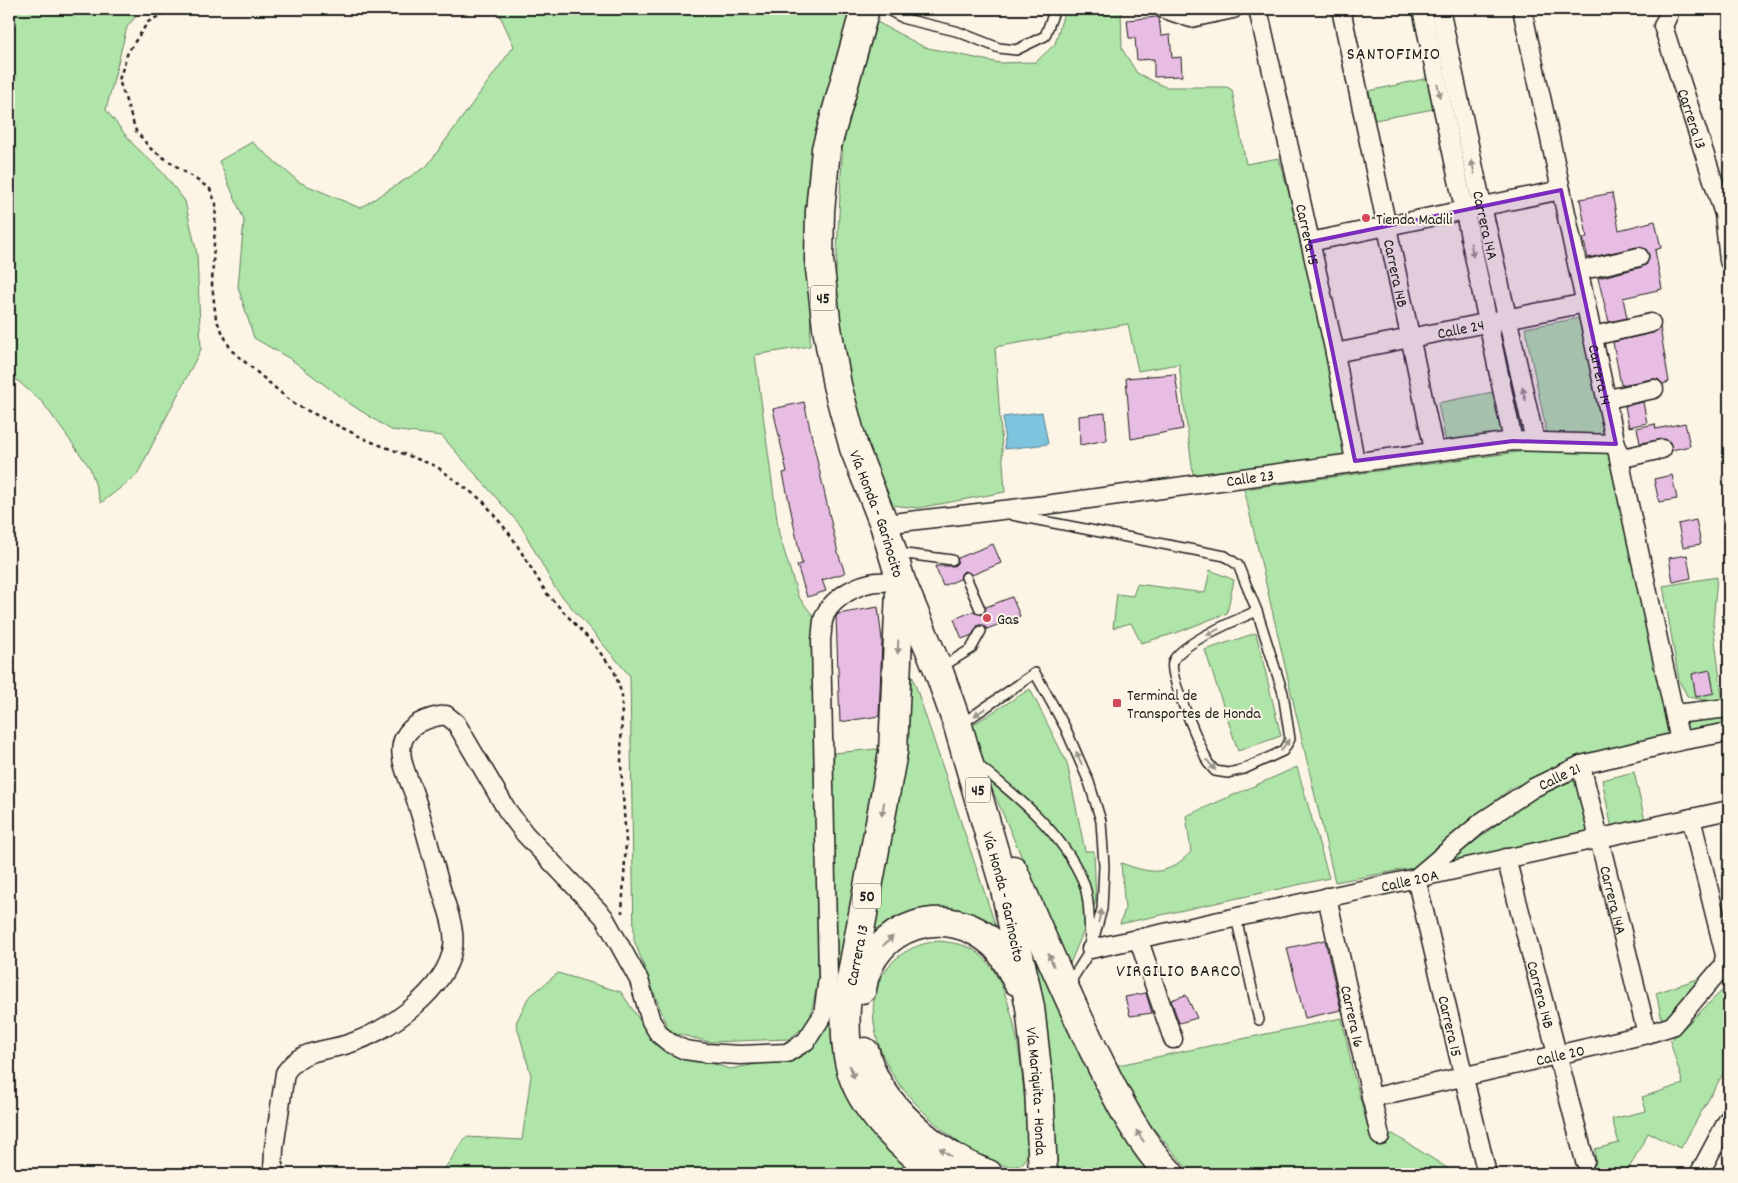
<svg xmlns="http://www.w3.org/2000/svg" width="1738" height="1183" font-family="Dekko,sans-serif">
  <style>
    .green { fill: #afe5a8; stroke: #668062 }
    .water { fill: #7ec4df; stroke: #578191 }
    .building { fill: #e8bde3; stroke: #1c1c1c }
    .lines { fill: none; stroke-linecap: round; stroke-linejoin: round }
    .service-casing { stroke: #1c1c1c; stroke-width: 12 }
    .minor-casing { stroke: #1c1c1c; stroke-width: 21 }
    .trunk-casing { stroke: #1c1c1c; stroke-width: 31 }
    .path { stroke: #1c1c1c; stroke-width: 2.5; stroke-dasharray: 4 4; stroke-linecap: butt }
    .service { stroke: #fcf5e5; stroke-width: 9 }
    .minor { stroke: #fcf5e5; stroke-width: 18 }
    .trunk { stroke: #fcf5e5; stroke-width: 28 }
    .oneway { fill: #97938b }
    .marked { fill: #7b2cbf; fill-opacity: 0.2; stroke: #7b2cbf; stroke-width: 4; stroke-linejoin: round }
    .poi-dot { fill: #d1495b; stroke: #fcf5e5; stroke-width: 2 }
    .labels { text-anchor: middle; stroke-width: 4; stroke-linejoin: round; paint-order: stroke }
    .shield { fill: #fcf5e5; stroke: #5f5d58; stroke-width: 1 }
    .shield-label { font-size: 15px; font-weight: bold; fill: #1c1c1c }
    .street-label { font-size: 16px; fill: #1c1c1c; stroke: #fcf5e5 }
    .poi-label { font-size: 16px; fill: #1c1c1c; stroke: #fcf5e5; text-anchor: start }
    .neighbourhood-label { font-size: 18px; letter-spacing: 1px; fill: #1c1c1c; stroke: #fcf5e5 }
  </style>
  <rect width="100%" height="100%" fill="#fcf5e5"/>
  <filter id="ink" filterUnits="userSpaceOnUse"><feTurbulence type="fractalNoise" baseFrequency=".02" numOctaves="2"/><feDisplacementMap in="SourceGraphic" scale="10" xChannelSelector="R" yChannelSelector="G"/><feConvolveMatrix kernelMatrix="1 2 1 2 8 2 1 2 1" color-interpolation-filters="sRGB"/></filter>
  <g filter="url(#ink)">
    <path class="green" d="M9,9H142L127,27L106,110L132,143L163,173L185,201L197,254L201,349L137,475L101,503L90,468L43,403L9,373Z
      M497,9H851L815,138L810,346L755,355L779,534L798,596L814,617L818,981L809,1023L789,1039L710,1042L669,1032L634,940L630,676L555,588L521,526L442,436L391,430L347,402L292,360L254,338L238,287L244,220L219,161L252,142L299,182L360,208L427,166L514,46Z
      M1065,9H1121L1122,49L1137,73L1165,87H1227L1232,90L1246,164L1279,158L1307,259L1351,462L1193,474L1179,364L1138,371L1128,324L995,347L1005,492L918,508L891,505L872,468L850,392L835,288L843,140L877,22L924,47L999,63L1036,62L1055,44Z
      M1433,77L1439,108L1375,120L1369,91Z
      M1585,317L1608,434H1547L1525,328Z
      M1512,322L1538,437L1520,436L1497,325Z
      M1498,391L1507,434L1446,443L1438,403Z
      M1525,451H1609L1672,733L1576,762L1511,788L1418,867L1335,882L1244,489Z
      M1210,570L1234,580L1227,613L1176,633L1141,643L1131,623L1113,628L1117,594L1133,596L1137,584L1205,593Z
      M1717,577L1713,624L1723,703L1688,697L1679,681L1663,586Z
      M1256,633L1281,736L1238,751L1205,650Z
      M912,675L997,930C985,923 972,915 959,911C919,897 889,935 861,959Z
      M1030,689L1067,763L1085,851H1094L1096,901L1069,966L966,729Z
      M1683,707L1729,716V729L1684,736Z
      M887,748L841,1014L926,1174H441L466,1137L522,1140L531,1075L516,1023L528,998L558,973L621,992L657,1046L730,1069L796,1057L819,1035L834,753Z
      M1297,767L1329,878L1120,924L1125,909L1121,863C1152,874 1166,877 1191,852L1186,816Z
      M1634,772L1645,821L1612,829L1602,780Z
      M1582,778L1598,833L1442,867L1535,795Z
      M1021,925L1155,1174H1059L1030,969Z
      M940,941C953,943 966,944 977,952C1022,986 1023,1096 1029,1149C1027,1154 1026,1162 1020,1165C983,1177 905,1099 890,1070C874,1042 865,1001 884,973C896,953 918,943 940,941Z
      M1718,972L1666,1023L1662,1020L1656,993Z
      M1729,984V1063L1681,1148L1648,1133L1626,1174H1588L1596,1163L1595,1149L1619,1143L1612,1119L1646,1111L1642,1097L1683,1084L1670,1041Z
      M1342,1018L1353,1072L1371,1138L1393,1134L1457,1174H1192L1136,1108L1109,1067Z"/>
    <path class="water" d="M1042,412L1048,444L1005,449L1003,417Z"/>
    <path class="building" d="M1157,17L1159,18L1161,36L1170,35L1172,58L1181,57L1182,76L1154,77V59L1137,60L1135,38H1129L1127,20Z
      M1612,193L1619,230L1655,221L1661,248L1655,250L1662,289L1623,298L1627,318L1609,322L1598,278L1642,267L1647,264L1649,255L1646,249L1637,247L1588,258L1583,238L1587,237L1580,199Z
      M1660,327L1669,382L1663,384L1658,379H1652L1621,385L1613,342L1653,333Z
      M1175,374L1183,429L1131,439L1126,378Z
      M804,402L838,553L845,573L822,580L826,591L807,597L797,565L802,564L783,473L787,472L773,409Z
      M1643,402L1647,423L1629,427L1625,406Z
      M1105,413L1107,440L1080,445L1079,416Z
      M1685,423L1690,446L1672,450L1670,442L1665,439L1640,443L1637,428L1655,424L1656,429Z
      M1672,475L1677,499L1659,502L1654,479Z
      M1696,520L1701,544L1683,547L1678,524Z
      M993,544L1001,563L972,575L964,571L961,574L960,579L943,586L935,566H954L957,563L958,558Z
      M1687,555L1691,578L1673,582L1669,558Z
      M1012,597L1020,616L987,629L984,625H978L972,635L962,639L954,619L974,611L982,615L985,612L986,607Z
      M878,607L882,640L879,716L840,722L836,617L838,614Z
      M1710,670L1714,693L1696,697L1692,674Z
      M1325,940L1341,1010L1305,1018L1287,948Z
      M1146,993L1152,1013L1130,1016L1125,997Z
      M1186,995L1197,1018L1179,1023L1171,1000Z"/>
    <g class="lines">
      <g class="service-casing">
        <path id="service" d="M886,9L905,19L956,31L999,48L1016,50L1045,36L1055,9
          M1012,515L1225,556L1238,565L1257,611L1283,693L1290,739L1283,751L1244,769L1228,773L1215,771L1208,763C1201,746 1168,677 1173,662C1179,644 1238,619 1257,611
          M898,553L952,560
          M966,577L980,609
          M940,668L971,649L981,631
          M960,725L1035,673L1065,727L1089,782L1101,821L1104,866L1102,909L1091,949L1069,984
          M978,765C1018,797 1062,832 1083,881C1090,899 1089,922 1090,942
          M1236,917L1259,1020"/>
      </g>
      <g class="minor-casing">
        <g id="minor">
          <path d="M1164,9L1191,18L1233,9"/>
          <path id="s1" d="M1258,9L1335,353L1355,461"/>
          <path id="s2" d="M1341,9L1434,450"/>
          <path d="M1422,9L1513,441"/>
          <path id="s3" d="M1440,9L1482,206L1535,441"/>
          <path id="s4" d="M1522,9L1680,741"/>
          <path id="s5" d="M1671,9L1663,26L1724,214L1729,261"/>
          <path d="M1310,242L1561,190"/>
          <path d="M1579,271L1639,257"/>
          <path d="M1593,336L1651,323"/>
          <path id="s6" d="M1335,353L1586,303"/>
          <path d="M1608,399L1654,389"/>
          <path d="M1619,459L1662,449"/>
          <path id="s7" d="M884,524L1045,505L1513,441L1616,444"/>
          <path d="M1675,714L1729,708"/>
          <path id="s8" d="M1581,765L1647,1034"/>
          <path id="s9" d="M1506,858L1585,1161"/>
          <path id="s10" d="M1327,897L1380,1136"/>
          <path d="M1138,938L1173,1039"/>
          <path id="s11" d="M1091,949L1729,810"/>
          <path id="s12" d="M1371,1098L1647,1034L1672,1026L1723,966L1725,955L1691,818"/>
          <path d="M273,1174L274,1148L285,1073C302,1048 323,1052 348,1044C387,1032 446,991 453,947C456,927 445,904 440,885C432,857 425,828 416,800C411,782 395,757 404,738C412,723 430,717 446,715L456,723L507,810L525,834L604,917L639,980L651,1021L659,1034L670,1043L685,1050L706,1053L740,1055L787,1053L806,1041L823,1015L828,978L821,640C822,634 822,627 823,621C827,602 852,587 870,583C879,581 891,582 901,581"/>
          <path id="s13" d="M1487,1174L1416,878L1483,821L1533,788L1581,765L1680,741L1729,732"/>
          <path d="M1699,1174L1729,1118"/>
        </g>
      </g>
      <g class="trunk-casing">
        <g id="trunk">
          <path id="s14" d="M865,9L826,149L820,211L819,260L827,328L837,385L854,448L884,524L901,581L938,669L958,726L1005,889L1030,1007L1039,1087L1043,1174"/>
          <path d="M900,590L893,752L846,1006C845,1027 845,1046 850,1066C860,1109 906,1153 943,1174"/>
          <path d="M1013,870C1041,936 1069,1001 1101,1065C1120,1104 1140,1143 1170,1174"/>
          <path d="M862,989C871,924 948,900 995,945C1004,954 1011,969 1017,981"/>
          <path d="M865,1052C877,1105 939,1156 988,1174"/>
        </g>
      </g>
      <path class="path" d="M172,9L148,22L128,52L119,80L136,131L151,149L210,189L216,204L212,284L216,319L231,350L294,404L369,441L436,466L483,501L512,537L547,594L589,639L614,670L622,695L621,765L626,842L622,913"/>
      <use href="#service" class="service"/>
      <use href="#minor" class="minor"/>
      <use href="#trunk" class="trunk"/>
    </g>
    <defs><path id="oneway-solid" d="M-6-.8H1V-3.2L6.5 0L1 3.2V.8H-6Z" transform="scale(1.25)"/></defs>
    <g class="oneway">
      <use href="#oneway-solid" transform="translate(1439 91) rotate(78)"/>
      <use href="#oneway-solid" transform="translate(1473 167) rotate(-102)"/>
      <use href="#oneway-solid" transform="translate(1472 250) rotate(79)"/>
      <use href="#oneway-solid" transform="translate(1524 394) rotate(-103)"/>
      <use href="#oneway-solid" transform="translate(1213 632) rotate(152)"/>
      <use href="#oneway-solid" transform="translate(898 647) rotate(92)"/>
      <use href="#oneway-solid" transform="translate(980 712) rotate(147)"/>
      <use href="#oneway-solid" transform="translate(1285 745) rotate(-55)"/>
      <use href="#oneway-solid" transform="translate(1079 758) rotate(-114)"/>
      <use href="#oneway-solid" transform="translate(1211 765) rotate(50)"/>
      <use href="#oneway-solid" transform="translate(883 809) rotate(100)"/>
      <use href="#oneway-solid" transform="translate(1100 916) rotate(-75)"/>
      <use href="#oneway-solid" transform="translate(888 941) rotate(-43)"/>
      <use href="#oneway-solid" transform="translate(1051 960) rotate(-113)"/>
      <use href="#oneway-solid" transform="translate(852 1072) rotate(70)"/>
      <use href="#oneway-solid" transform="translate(1140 1136) rotate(-123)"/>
      <use href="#oneway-solid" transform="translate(945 1152) rotate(-144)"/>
    </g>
  </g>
  <path class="marked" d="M1561,190L1616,444L1513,441L1355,461L1310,242Z"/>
  <g class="poi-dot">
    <circle cx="1366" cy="218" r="5"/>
    <circle cx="987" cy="618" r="5"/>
    <rect x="1112" y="698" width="10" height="10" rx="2.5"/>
  </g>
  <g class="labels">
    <g class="shield">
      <rect x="810.5" y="285.5" width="25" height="25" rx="4"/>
      <rect x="965.5" y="777.5" width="25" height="25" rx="4"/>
      <rect x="853" y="883.5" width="28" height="25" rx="4"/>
    </g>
    <g class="shield-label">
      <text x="823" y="303">45</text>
      <text x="978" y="795">45</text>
      <text x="867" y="901">50</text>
    </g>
    <g class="street-label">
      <text dy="6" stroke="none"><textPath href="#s5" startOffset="116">Carrera 13</textPath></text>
      <text dy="6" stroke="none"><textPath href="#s3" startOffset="221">Carrera 14A</textPath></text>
      <text dy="6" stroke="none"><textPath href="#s1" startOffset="231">Carrera 15</textPath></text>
      <text dy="6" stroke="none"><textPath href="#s2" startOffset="270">Carrera 14B</textPath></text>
      <text dy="6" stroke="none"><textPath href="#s6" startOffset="128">Calle 24</textPath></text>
      <text dy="6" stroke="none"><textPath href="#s4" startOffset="374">Carrera 14</textPath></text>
      <text dy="6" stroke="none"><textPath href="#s7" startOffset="369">Calle 23</textPath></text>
      <text dy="6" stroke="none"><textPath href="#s14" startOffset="518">Vía Honda - Garinocito</textPath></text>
      <text dy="6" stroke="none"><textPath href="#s13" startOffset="481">Calle 21</textPath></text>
      <text dy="6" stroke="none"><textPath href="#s11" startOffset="326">Calle 20A</textPath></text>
      <text dy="6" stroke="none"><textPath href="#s14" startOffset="922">Vía Honda - Garinocito</textPath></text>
      <text dy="6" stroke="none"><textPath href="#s8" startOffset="139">Carrera 14A</textPath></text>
      <text transform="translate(856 955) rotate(-79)" y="6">Carrera 13</text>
      <text dy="6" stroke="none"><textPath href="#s9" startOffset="141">Carrera 14B</textPath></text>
      <text dy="6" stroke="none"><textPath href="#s10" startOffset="122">Carrera 16</textPath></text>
      <text transform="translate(1451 1026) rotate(77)" y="6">Carrera 15</text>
      <text dy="6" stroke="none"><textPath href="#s12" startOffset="194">Calle 20</textPath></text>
      <text dy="6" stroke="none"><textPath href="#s14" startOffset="1120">Vía Mariquita - Honda</textPath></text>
    </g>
    <g class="poi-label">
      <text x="1376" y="224">Tienda Madili</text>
      <text x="997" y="624">Gas</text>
      <text x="1127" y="700">Terminal de<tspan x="1127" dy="18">Transportes de Honda</tspan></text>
    </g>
    <g class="neighbourhood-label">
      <text x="1394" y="59">SANTOFIMIO</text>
      <text x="1179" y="976">VIRGILIO BARCO</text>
    </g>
  </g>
  <rect width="1738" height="1183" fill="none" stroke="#fcf5e5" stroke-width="30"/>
  <rect x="15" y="15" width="1708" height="1153" fill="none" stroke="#1c1c1c" stroke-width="2" filter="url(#ink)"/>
</svg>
